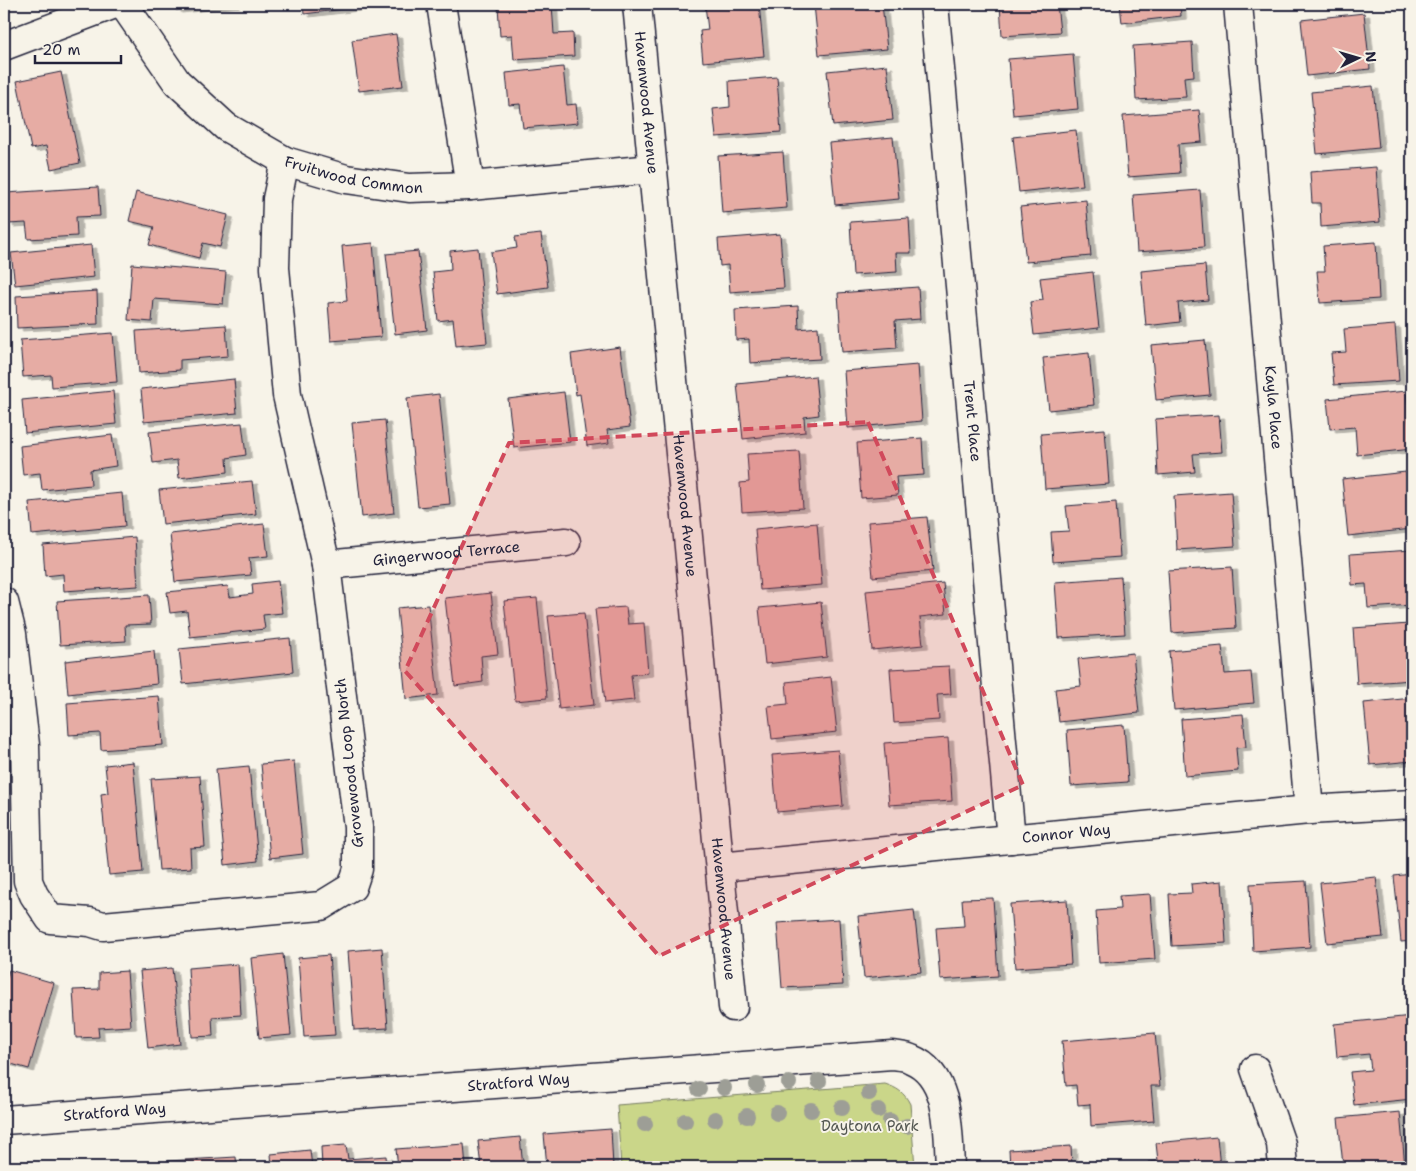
<svg xmlns="http://www.w3.org/2000/svg" width="1416" height="1171" font-family="'Shantell Sans',sans-serif">
  <style>
    .green { fill: #cad689; stroke: #767c62 }
    .building { fill: #e6aca4; stroke: #22223b; filter: url(#shadow) }
    .lines { fill: none; stroke-linecap: round; stroke-linejoin: round }
    .street-casing { stroke: #22223b; stroke-width: 31 }
    .street { stroke: #f7f3e8; stroke-width: 28 }
    .tree { fill: #9d9e96 }
    .marked { fill: #d1495b; fill-opacity: 0.2; stroke: #d1495b; stroke-width: 4; stroke-dasharray: 10 6; stroke-linejoin: round }
    .labels { text-anchor: middle; stroke-width: 4; stroke-linejoin: round; paint-order: stroke }
    .street-label { font-size: 15px; fill: #22223b; stroke: #f7f3e8 }
    .park-label { font-size: 15px; fill: #545852; stroke: #f7f3e8 }
  </style>
  <defs>
    <filter id="shadow"><feDropShadow dx="5.5" dy="3" stdDeviation="0" flood-color="#0004"/></filter>
  </defs>
  <rect width="100%" height="100%" fill="#f7f3e8"/>
  <filter id="ink" filterUnits="userSpaceOnUse"><feTurbulence type="fractalNoise" baseFrequency=".02" numOctaves="2"/><feDisplacementMap in="SourceGraphic" scale="10" xChannelSelector="R" yChannelSelector="G"/><feConvolveMatrix kernelMatrix="1 2 1 2 8 2 1 2 1" color-interpolation-filters="sRGB"/></filter>
  <g filter="url(#ink)">
    <path class="green" d="M885,1084C897,1088 904,1092 910,1104L915,1167H621L617,1105Z"/>
    <path class="building" d="M176,4H234L176,10Z
      M303,4H378V5L304,14Z
      M552,4L554,34L573,33L574,56L514,60L512,35L500,36L498,6Z
      M721,4H759L764,56L703,62L700,31L708,30L705,5Z
      M814,4H882L887,49L819,55Z
      M1000,4H1057L1060,32L1002,36Z
      M1120,4H1180L1181,16L1122,23Z
      M1364,13L1370,69L1307,76L1301,20Z
      M396,34L403,86L359,91L352,40Z
      M1192,42L1194,76L1184,77L1186,97L1136,100L1133,46Z
      M1073,54L1078,109L1013,115L1008,59Z
      M887,65L893,120L833,126L827,71Z
      M563,67L567,105L576,104L578,123L523,128L520,104L509,105L506,73Z
      M61,72L80,163L51,169L46,146L31,149L17,81Z
      M777,77L781,132L716,137L713,109L730,107L729,81Z
      M1373,86L1379,148L1317,154L1311,92Z
      M1199,110L1202,142L1178,144L1180,173L1128,177L1123,116Z
      M1076,130L1083,185L1019,192L1013,137Z
      M893,137L899,199L835,205L829,143Z
      M783,152L787,208L722,213L718,156Z
      M1376,167L1380,222L1321,227L1320,203H1312L1310,172Z
      M98,187L100,216L76,217L77,236L28,239L26,223L8,224L6,193Z
      M1200,190L1204,247L1137,252L1133,195Z
      M136,192L228,215L220,247L203,243L199,258L149,245L154,227L129,221Z
      M1086,200L1091,256L1026,262L1020,207Z
      M909,218L911,253H896L897,272L853,275L850,222Z
      M541,234L548,287L497,294L491,252L517,248L515,237Z
      M780,234L784,288L730,292L728,265L720,266L718,239Z
      M1376,242L1379,299L1320,303L1317,271H1325L1323,246Z
      M373,243L381,337L331,341L328,303L347,301L342,246Z
      M91,245L94,277L15,285L11,253Z
      M478,248L487,343L456,346L453,319L438,321L433,272L451,270L450,251Z
      M418,251L427,330L395,334L386,254Z
      M132,264L226,272L223,304L154,299L152,322L128,320Z
      M1205,265L1208,300L1178,303L1180,322L1146,326L1141,271Z
      M1093,272L1099,328L1034,335L1030,302L1043,300L1040,278Z
      M918,287L920,319L895,321L897,348L842,352L838,293Z
      M97,291L98,324L17,328L16,296Z
      M798,306L799,329L818,327L820,359L750,363L749,339L736,340L735,310Z
      M226,325L228,356L180,360V370L139,373L136,331Z
      M1395,325L1399,381L1334,385L1331,353L1346,352L1344,329Z
      M113,333L117,382L52,387L51,375L23,377L20,340Z
      M1205,340L1210,395L1156,400L1151,345Z
      M620,347L630,427L607,430L609,443L587,446L580,394L576,395L571,354Z
      M1089,353L1094,405L1049,410L1043,358Z
      M918,365L922,421L848,428L844,371Z
      M815,376L819,415L804,417L805,432L743,439L737,384Z
      M234,379L237,413L144,422L141,389Z
      M113,391L116,424L25,433L22,400Z
      M1406,391L1412,449L1357,455L1355,427L1330,429L1327,399Z
      M564,392L570,442L514,448L508,399Z
      M439,394L450,504L418,507L407,398Z
      M1219,415L1222,452L1193,454L1195,472L1158,475L1155,419Z
      M385,420L394,513L362,517L352,423Z
      M242,423L246,455L227,458L228,472L179,478L177,460L153,463L149,432Z
      M1105,429L1109,484L1045,489L1041,434Z
      M112,435L116,466L90,470L91,485L42,490L40,473L23,475L20,446Z
      M922,438L924,475L896,477L898,495L861,498L857,443Z
      M799,451L803,508L742,512L740,483L749,482L747,454Z
      M1406,472L1412,529L1348,536L1342,479Z
      M252,481L256,514L163,524L159,490Z
      M1231,492L1235,546L1177,550L1174,496Z
      M122,493L125,526L32,535L29,502Z
      M1116,502L1120,557L1053,562L1051,532L1069,531L1066,506Z
      M927,517L933,571L873,577L868,522Z
      M817,523L822,585L760,590L755,529Z
      M264,524L268,556L249,558L251,575L175,582L170,534Z
      M135,537L138,586L64,591L63,574L45,576L43,545Z
      M1412,550V605L1368,608L1366,584L1352,585L1350,554Z
      M1232,567L1236,628L1172,633L1168,571Z
      M1121,577L1125,634L1059,638L1055,582Z
      M278,581L282,613L263,615L265,629L190,637L187,611L170,613L167,592L228,586L230,597L253,594L252,584Z
      M943,583L946,614L920,617L923,645L872,650L866,591Z
      M491,593L498,654L481,656L483,682L455,686L445,598Z
      M149,595L151,624L125,625L126,641L60,645L57,601Z
      M537,598L547,698L515,701L504,601Z
      M821,602L827,657L765,664L759,608Z
      M428,605L438,695L406,699L397,608Z
      M626,607L628,624L644,623L648,673L631,675L634,700L605,703L595,609Z
      M584,613L594,705L559,709L548,616Z
      M1409,624L1412,680L1357,684L1353,628Z
      M290,638L293,672L183,684L179,649Z
      M1222,646L1225,674L1251,672L1254,703L1174,710L1169,651Z
      M154,651L157,684L68,694L65,661Z
      M1133,653L1139,713L1059,722L1055,689L1081,686L1078,659Z
      M949,666L951,694L937,695L939,720L894,723L890,669Z
      M831,677L837,732L772,739L768,706L788,704L786,682Z
      M159,696L163,745L101,750L100,733L69,735L67,703Z
      M1412,698V761L1370,765L1364,703Z
      M1243,714L1246,747L1236,748L1238,771L1185,776L1181,719Z
      M1124,725L1128,782L1071,786L1067,730Z
      M948,738L952,801L889,805L884,743Z
      M838,750L843,806L777,812L772,755Z
      M294,761L303,854L270,858L261,764Z
      M133,762L143,872L109,875L101,794L108,793L105,765Z
      M249,766L258,861L225,865L216,769Z
      M200,776L205,847L190,848L191,868L159,870L151,779Z
      M1412,874V941L1401,942L1394,876Z
      M1376,877L1383,937L1327,943L1320,883Z
      M1222,881L1226,943L1172,946L1169,894L1192,893L1191,884Z
      M1306,881L1310,947L1253,951L1250,884Z
      M1150,894L1155,959L1099,963L1096,911L1120,909L1119,896Z
      M993,898L998,976L940,980L936,928L964,926L962,899Z
      M1067,900L1071,964L1015,968L1010,904Z
      M914,910L921,972L864,978L858,916Z
      M839,919L843,985L782,988L777,923Z
      M382,948L388,1028L354,1030L348,951Z
      M283,954L291,1035L259,1038L251,958Z
      M329,955L335,1035L304,1037L298,958Z
      M238,964L241,1015L212,1017L213,1036L192,1037L188,968Z
      M172,968L180,1044L148,1048L140,971Z
      M9,970L54,983L29,1069L4,1062V988Z
      M127,971L131,1026L98,1028L99,1037L76,1038L73,990L99,989V973Z
      M1412,1016V1099L1354,1105L1350,1072L1371,1070L1369,1054L1337,1057L1334,1024Z
      M1155,1033L1160,1086H1151L1154,1121L1091,1126L1090,1104L1078,1105L1076,1085L1066,1086L1062,1041Z
      M1400,1112L1405,1167H1349V1164L1343,1165L1338,1118Z
      M611,1129L613,1167H547L544,1134Z
      M520,1137L523,1167H481L478,1141Z
      M1217,1137L1220,1167H1149L1148,1162L1158,1161L1156,1143Z
      M464,1144L466,1167H398L396,1149Z
      M346,1145L348,1159L386,1156L387,1167H322L321,1147Z
      M1071,1146L1072,1167H1010L1009,1150Z
      M310,1150L312,1167H267H272L271,1154Z
      M236,1157L237,1167H169L168,1161Z"/>
    <g class="lines">
      <g class="street-casing">
        <g id="street">
          <path id="s1" d="M123,4L177,82L226,127L285,161L346,179L409,188L470,186L653,169"/>
          <path d="M441,4L470,186"/>
          <path id="s2" d="M637,4L733,1007"/>
          <path id="s3" d="M934,4L1011,839"/>
          <path id="s4" d="M1238,4L1309,810"/>
          <path d="M4,46L115,4"/>
          <path id="s5" d="M326,565L566,542"/>
          <path d="M4,602L12,634L25,745L28,881L34,895L50,919L90,922L103,926L321,906L352,887L358,869V827L326,565L287,395L275,268L277,199L285,161"/>
          <path id="s6" d="M720,867L1309,810L1412,804"/>
          <path d="M1255,1069L1281,1144L1283,1167"/>
          <path id="s7" d="M4,1120L892,1055C898,1056 906,1056 911,1059C951,1075 948,1132 950,1167"/>
        </g>
      </g>
      <use href="#street" class="street"/>
    </g>
    <g class="tree">
      <circle cx="819" cy="1081" r="8"/>
      <circle cx="789" cy="1083" r="8"/>
      <circle cx="757" cy="1085" r="8"/>
      <circle cx="724" cy="1088" r="8"/>
      <circle cx="699" cy="1089" r="8"/>
      <circle cx="869" cy="1093" r="8"/>
      <circle cx="842" cy="1108" r="8"/>
      <circle cx="811" cy="1110" r="8"/>
      <circle cx="878" cy="1110" r="8"/>
      <circle cx="777" cy="1113" r="8"/>
      <circle cx="747" cy="1116" r="8"/>
      <circle cx="715" cy="1119" r="8"/>
      <circle cx="685" cy="1121" r="8"/>
      <circle cx="890" cy="1121" r="8"/>
      <circle cx="645" cy="1124" r="8"/>
      <circle cx="907" cy="1126" r="8"/>
    </g>
  </g>
  <path class="marked" d="M868,422L1023,785L659,956L405,671L509,443Z"/>
  <g class="labels">
    <g class="street-label">
      <text dy="5" stroke="none"><textPath href="#s2" startOffset="99">Havenwood Avenue</textPath></text>
      <text dy="5" stroke="none"><textPath href="#s1" startOffset="300">Fruitwood Common</textPath></text>
      <text dy="5" stroke="none"><textPath href="#s4" startOffset="405">Kayla Place</textPath></text>
      <text dy="5" stroke="none"><textPath href="#s3" startOffset="419">Trent Place</textPath></text>
      <text dy="5" stroke="none"><textPath href="#s2" startOffset="504">Havenwood Avenue</textPath></text>
      <text dy="5" stroke="none"><textPath href="#s5" startOffset="121">Gingerwood Terrace</textPath></text>
      <text transform="translate(349 763) rotate(-96)" y="5">Grovewood Loop North</text>
      <text dy="5" stroke="none"><textPath href="#s6" startOffset="348">Connor Way</textPath></text>
      <text dy="5" stroke="none"><textPath href="#s2" startOffset="909">Havenwood Avenue</textPath></text>
      <text dy="5" stroke="none"><textPath href="#s7" startOffset="516">Stratford Way</textPath></text>
      <text dy="5" stroke="none"><textPath href="#s7" startOffset="111">Stratford Way</textPath></text>
    </g>
    <g class="park-label">
      <text x="870" y="1131">Daytona Park</text>
    </g>
  </g>
  <rect width="1416" height="1171" fill="none" stroke="#f7f3e8" stroke-width="20"/>
  <rect x="10" y="10" width="1396" height="1151" fill="none" stroke="#22223b" stroke-width="2" filter="url(#ink)"/>
  <g transform="translate(1358 58) rotate(85)" stroke="#f7f3e8" stroke-width="4" paint-order="stroke">
  <path d="M0-4L9 19L0 12L-9 19Z" fill="#22223b"/>
  <text y="-8" font-size="14" font-weight="bold" text-anchor="middle" fill="#22223b">N</text>
  </g>
  <path d="M35 55v8h86v-8" fill="none" stroke="#22223b" stroke-width="2.5"/>
  <text x="42" y="55" font-size="15" fill="#22223b" stroke="#f7f3e8" stroke-width="4" paint-order="stroke">20 m</text>
</svg>
